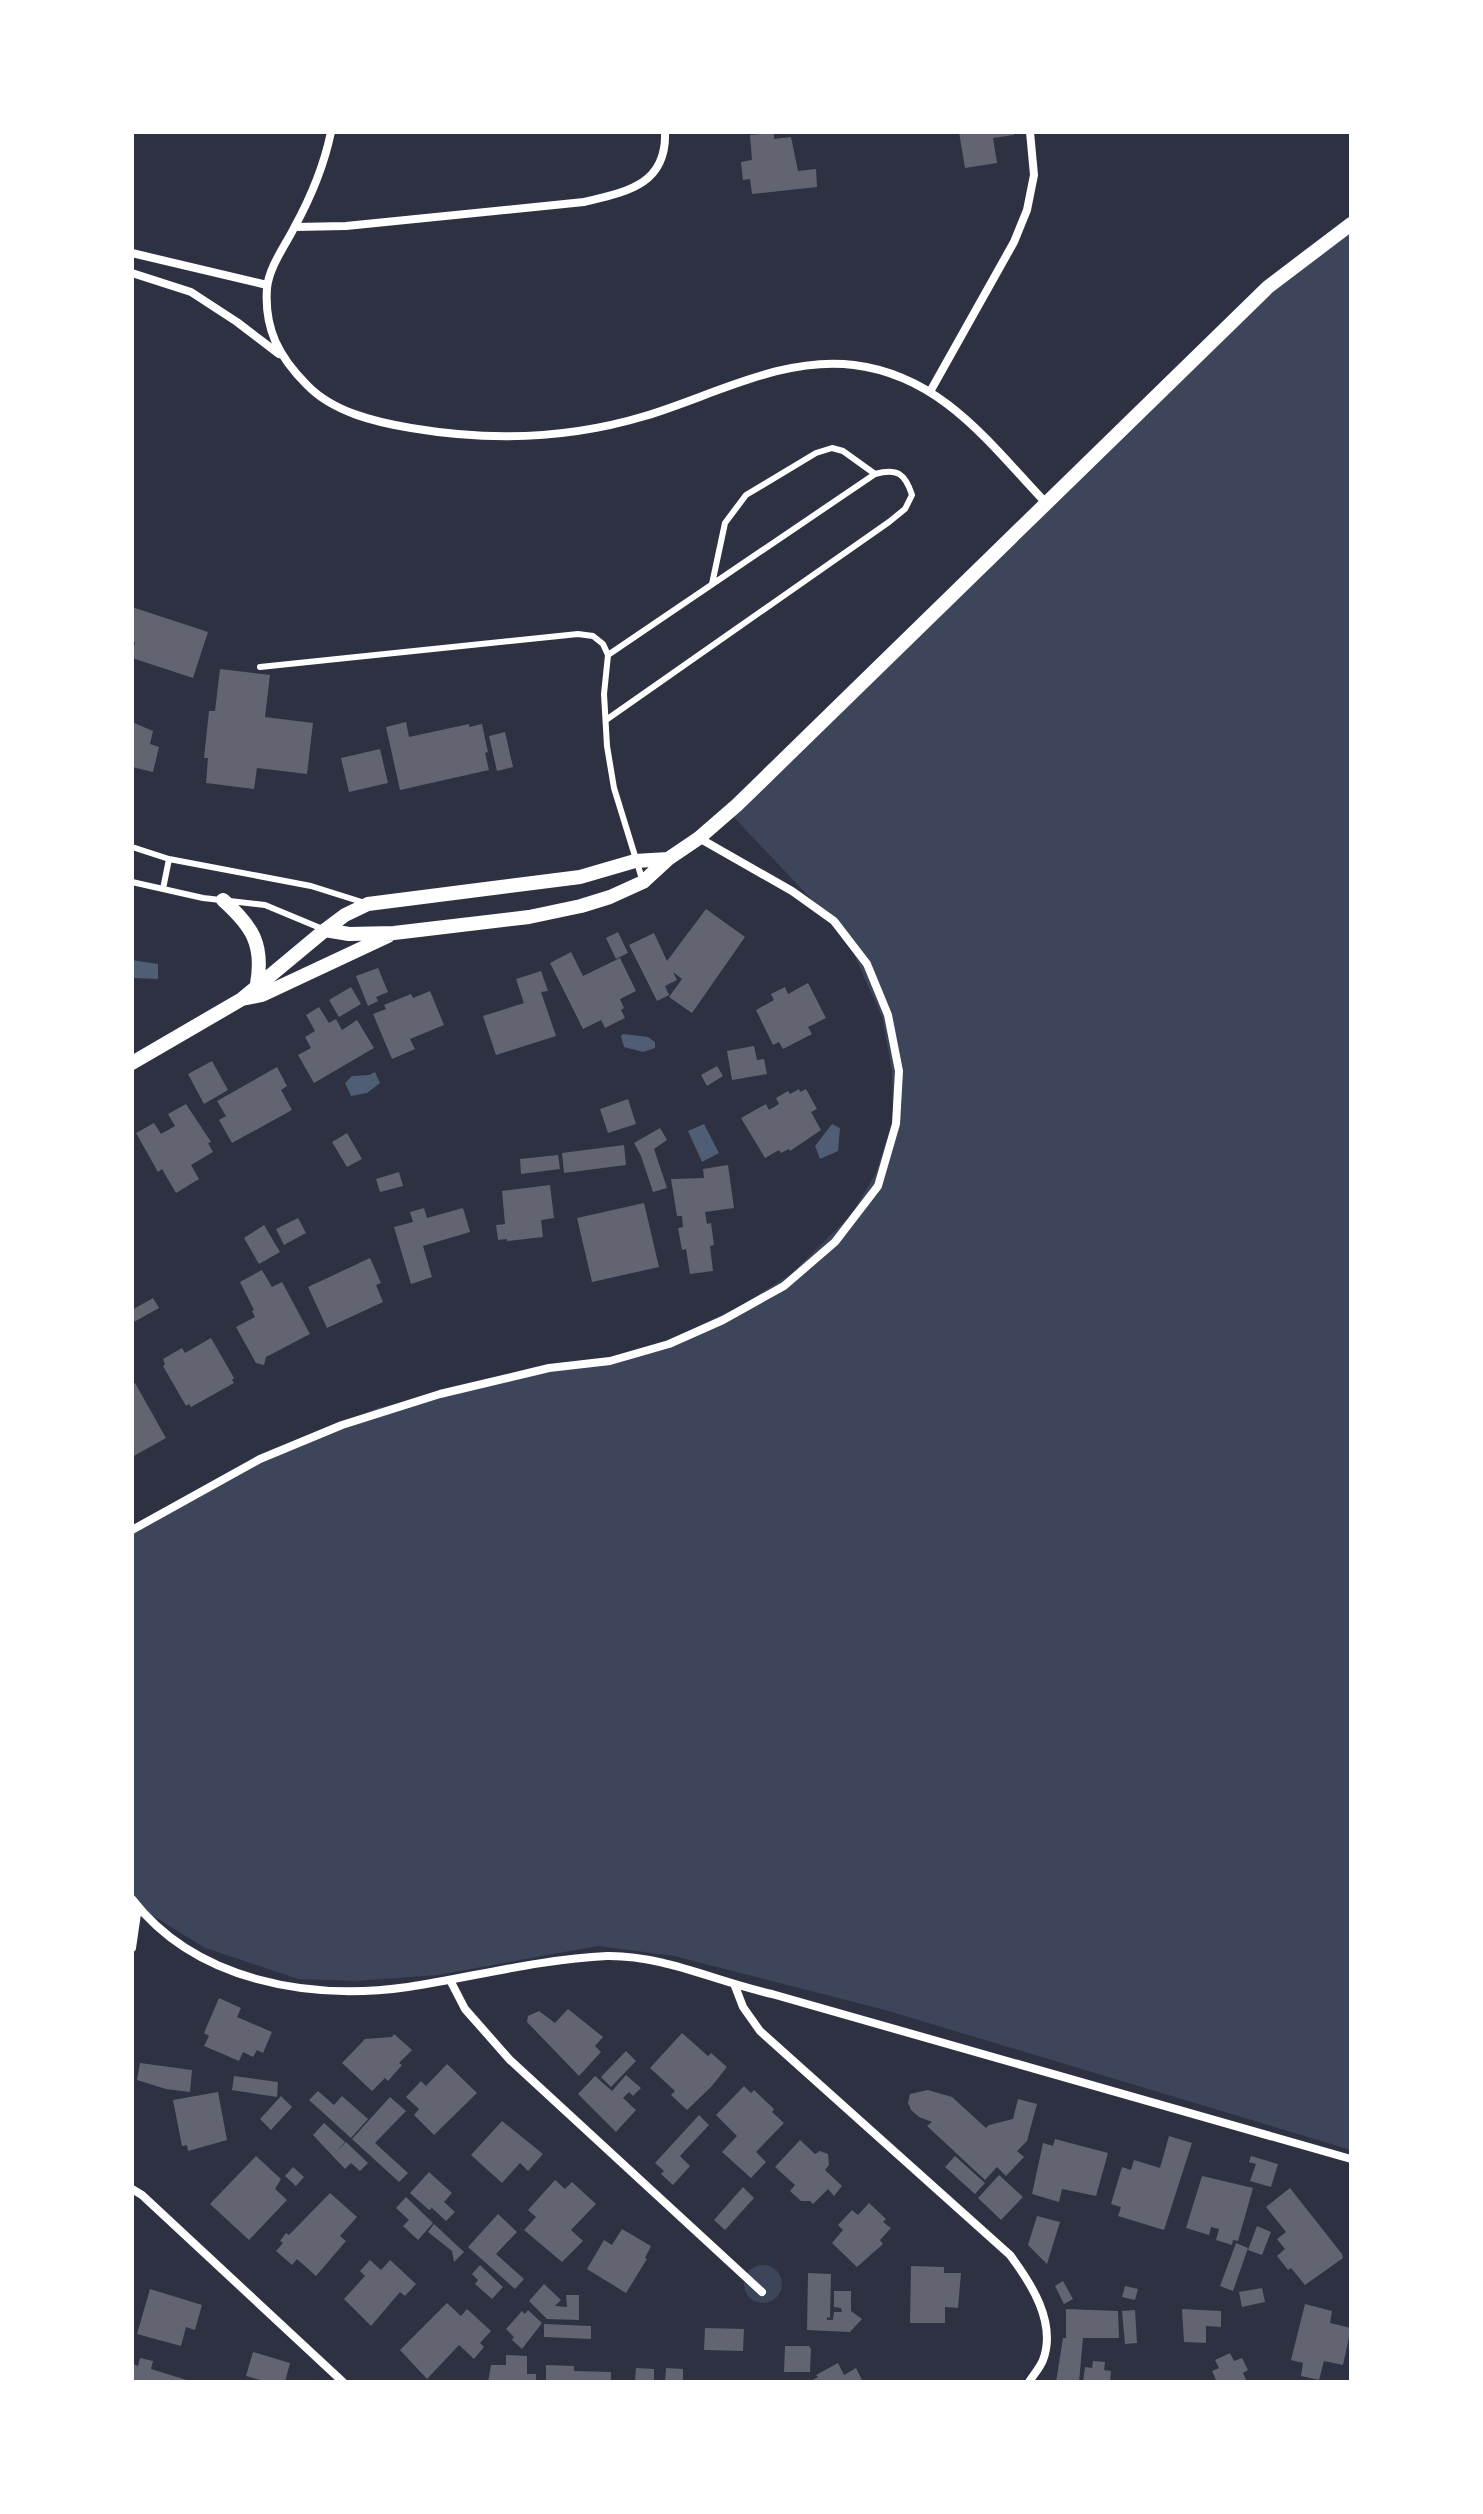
<svg xmlns="http://www.w3.org/2000/svg" width="1483" height="2514" font-family="Quicksand,sans-serif">
  <style>
    .green { fill: #3c4559 }
    .water { fill: #4f5d75 }
    .building { fill: #626471 }
    .lines { fill: none; stroke-linecap: round; stroke-linejoin: round }
    .service { stroke: #fff; stroke-width: 6 }
    .minor { stroke: #fff; stroke-width: 8 }
    .tertiary { stroke: #fff; stroke-width: 14 }
  </style>
  <rect width="100%" height="100%" fill="#2d3142"/>
  <path class="green" d="M1351,224V2150L885,2010L674,1956L598,1946L438,1975L356,1981L298,1979L205,1948L137,1906L132,1899V1526L256,1456L378,1408L548,1372L614,1361L674,1338L742,1305L791,1274L851,1215L876,1173L893,1119L892,1070L882,1017L853,952L812,900L726,809L1028,514L1335,227Z
    M744 2284a19 19 0 1 1 38 0a19 19 0 1 1-38 0Z"/>
  <path class="water" d="M132,960L158,964V979L132,978Z
    M623,1034L648,1037L655,1042V1048L643,1052L624,1047L621,1036Z
    M375,1072L380,1083L367,1093L351,1096L345,1083L352,1076L369,1075Z
    M704,1124L719,1153L702,1162L688,1131Z
    M832,1124L840,1128L838,1151L820,1159L815,1146Z"/>
  <path class="building" d="M959,132H1014V135L993,138L997,163L965,168Z
    M774,133V139L791,137L798,171L816,169L817,187L752,194L750,179L743,180L741,162L752,160L750,135Z
    M132,607L208,632L193,678L132,658L135,642L132,641Z
    M220,669L270,675L265,717L313,723L307,774L257,768L254,789L206,783L208,758H204L209,711H215Z
    M132,722L153,731L150,744L159,747L153,772L132,767Z
    M406,722L409,737L469,724V727L482,724L488,752L485,753L489,770L400,790L386,727Z
    M505,732L513,767L497,771L489,736Z
    M380,749L388,783L349,792L341,758Z
    M706,909L745,937L692,1013L669,997L682,979L673,972L677,980L665,986L669,995L657,1001L629,945L654,933L667,961Z
    M618,932L628,953L616,959L606,938Z
    M571,952L583,976L620,958L636,991L620,999L624,1008L621,1010L625,1018L605,1028L601,1020L583,1029L550,963Z
    M378,968L388,992L376,997L378,1001L368,1006L356,976Z
    M541,971L548,991L541,992L556,1036L496,1055L483,1016L524,1003L516,979Z
    M808,983L826,1018L808,1027L812,1034L783,1049L779,1042L773,1045L756,1010L774,1000L771,994L785,987L788,994Z
    M351,987L361,1004L339,1017L329,1000Z
    M430,991L444,1025L410,1039L415,1049L392,1059L373,1014L386,1009L384,1005L411,994L413,998Z
    M319,1007L329,1023L336,1019L342,1030L357,1020L374,1048L314,1083L298,1055L311,1048L305,1037L315,1031L306,1015Z
    M754,1046L757,1060L764,1059L767,1074L732,1080L727,1051Z
    M212,1061L228,1090L204,1104L188,1074Z
    M717,1066L723,1076L707,1086L701,1075Z
    M277,1067L287,1086L281,1090L292,1110L232,1143L219,1120L226,1116L217,1101Z
    M799,1089L800,1092L806,1089L817,1109L811,1112L821,1130L790,1151L789,1149L781,1153L779,1150L765,1158L741,1118L766,1104L769,1110L779,1104L776,1098L788,1091L790,1094Z
    M628,1099L636,1124L608,1133L600,1109Z
    M186,1104L211,1142L208,1143L213,1152L191,1165L199,1179L176,1193L162,1169L158,1172L136,1133L154,1123L161,1134L175,1126L168,1114Z
    M660,1128L667,1140L654,1149L667,1188L653,1192L641,1156L634,1143Z
    M347,1133L362,1159L347,1167L332,1142Z
    M624,1145L626,1165L564,1173L562,1153Z
    M558,1155L560,1169L521,1174L520,1159Z
    M728,1165L734,1208L705,1212L707,1224L711,1223L714,1245L710,1246L713,1271L690,1274L686,1249L682,1250L678,1228L683,1227L682,1216H677L671,1179L704,1178L703,1169Z
    M399,1172L403,1186L380,1192L376,1179Z
    M550,1185L554,1218L541,1220L543,1237L507,1241V1239L498,1240L496,1225L505,1224L502,1191Z
    M644,1203L659,1267L592,1282L577,1218Z
    M424,1208L427,1218L463,1208L470,1232L423,1246L432,1277L411,1284L394,1227L413,1222L410,1212Z
    M298,1218L306,1233L284,1245L276,1229Z
    M264,1225L280,1252L259,1264L244,1238Z
    M370,1258L381,1283L376,1285L383,1302L327,1328L308,1287Z
    M262,1270L272,1287L282,1282L310,1334L266,1357L264,1365L256,1363L236,1327L255,1317L252,1311L254,1310L240,1282Z
    M153,1298L159,1308L132,1323V1310Z
    M211,1338L234,1378L232,1380L234,1383L191,1407L189,1404L186,1406L163,1366L165,1364L163,1359L182,1348L185,1353Z
    M135,1383L166,1438L132,1457V1385Z
    M219,1998L241,2008L237,2017L272,2032L263,2053L257,2050L253,2057L243,2052L239,2061L204,2046L209,2036L204,2033Z
    M568,2009L603,2037L595,2046L601,2052L579,2076L527,2022L528,2016L539,2011L555,2023Z
    M682,2033L708,2056L711,2053L727,2067L711,2087L687,2110L671,2095L675,2091L650,2068Z
    M394,2034L412,2050L399,2063L402,2065L388,2081L385,2078L372,2091L342,2063L365,2039L392,2037Z
    M626,2051L636,2061L611,2087L601,2077Z
    M140,2063L192,2070L190,2092L166,2089L137,2080Z
    M447,2064L477,2093L434,2135L414,2115L419,2109L406,2097L421,2081L426,2086Z
    M626,2075L641,2088L633,2096L629,2092L623,2098L636,2110L616,2132L578,2094L595,2076L612,2091Z
    M234,2076L278,2082L277,2097L232,2090Z
    M744,2086L751,2093L754,2090L774,2109L772,2112L784,2123L756,2152L766,2162L751,2178L722,2152L737,2136L716,2115Z
    M928,2090L952,2097L986,2128L989,2125L1013,2119L1018,2099L1037,2104L1027,2141L1017,2151L1024,2157L1006,2176L997,2167L985,2180L927,2126L932,2122L919,2117L911,2110L908,2103L910,2094Z
    M318,2091L334,2105L342,2096L368,2119L351,2138L309,2100Z
    M218,2092L227,2140L188,2151L187,2145L182,2146L173,2100Z
    M281,2096L292,2107L271,2130L260,2119Z
    M390,2097L406,2111L375,2143L408,2173L399,2182L352,2139Z
    M699,2115L709,2125L680,2156L690,2166L673,2185L661,2174L664,2171L655,2163Z
    M502,2121L543,2154L528,2171L520,2163L502,2183L471,2155Z
    M324,2123L345,2142L337,2151L346,2142L368,2163L360,2171L351,2163L345,2169L313,2135Z
    M1169,2136L1192,2143L1164,2230L1118,2216L1121,2207L1111,2204L1122,2167L1131,2170L1134,2160L1160,2168Z
    M1055,2139L1108,2153L1096,2196L1062,2189L1059,2202L1032,2194L1043,2143L1053,2146Z
    M800,2140L815,2154L820,2151L828,2154L829,2165L825,2170L842,2186L834,2196L828,2189L813,2204L810,2201H801L790,2191L795,2185L775,2167Z
    M256,2156L281,2179L275,2189L287,2200L249,2240L210,2204Z
    M955,2156L985,2183L975,2194L945,2167Z
    M1251,2156L1278,2164L1271,2187L1250,2181L1256,2164L1249,2162Z
    M293,2167L304,2177L296,2186L285,2176Z
    M429,2172L452,2193L444,2202L455,2212L446,2221L432,2208L429,2210L410,2193Z
    M999,2175L1023,2197L1001,2220L978,2198Z
    M1202,2176L1253,2188L1238,2241L1233,2240L1232,2245L1216,2240L1219,2229L1211,2227L1209,2235L1186,2228Z
    M555,2180L565,2189L572,2182L596,2204L571,2230L583,2241L562,2262L524,2230L536,2217L528,2210Z
    M743,2187L754,2198L725,2230L714,2220Z
    M1290,2188L1342,2254L1343,2258L1305,2285L1291,2268L1288,2270L1277,2256L1285,2249L1277,2239L1286,2232L1266,2207Z
    M330,2193L357,2217L340,2236L346,2241L316,2276L297,2259L292,2265L276,2251L283,2243L280,2241L286,2233L289,2235Z
    M406,2197L433,2223L418,2240L403,2226L409,2220L396,2208Z
    M869,2203L886,2219L883,2222L891,2228L880,2240L883,2244L857,2267L832,2243L843,2230L838,2225L852,2210L858,2215Z
    M498,2214L517,2232L496,2254L524,2279L515,2289L468,2247Z
    M1037,2216L1060,2222L1047,2264L1028,2245Z
    M434,2224L464,2252L454,2262L452,2251L428,2232Z
    M1257,2226L1271,2232L1262,2255L1248,2250Z
    M622,2229L651,2246L645,2258L647,2259L626,2293L587,2269L604,2240L612,2245Z
    M1236,2243L1248,2248L1233,2291L1220,2286Z
    M370,2260L381,2270L390,2260L416,2284L405,2296L400,2292L371,2326L344,2299L365,2276L360,2271Z
    M480,2265L503,2287L492,2299L475,2284L478,2280L472,2274Z
    M911,2266L944,2267V2273H961L958,2308L945,2307V2323H910Z
    M808,2273L831,2274L830,2318L827,2317V2320H833L834,2312H842L841,2308L834,2307V2291H851V2311L862,2319L850,2332L807,2330Z
    M1063,2281L1073,2299L1064,2304L1055,2286Z
    M544,2284L561,2300L555,2306L567,2307L566,2295H579V2320L547,2319L529,2301Z
    M1125,2286L1138,2289L1135,2300L1122,2297Z
    M1262,2288L1265,2302L1242,2307L1239,2292Z
    M150,2289L202,2305L195,2330L186,2327L181,2346L137,2334Z
    M447,2303L461,2316L467,2309L491,2331L480,2343L484,2347L474,2359L459,2345L427,2379L400,2350Z
    M1305,2304L1332,2311L1330,2323L1351,2328L1343,2365L1324,2361L1319,2380L1301,2376L1303,2363L1291,2360Z
    M1066,2309L1118,2311L1119,2338H1083L1079,2382H1056L1063,2338H1066Z
    M1182,2309L1221,2311V2327L1206,2326V2343L1184,2342Z
    M528,2310L542,2323L522,2349L512,2340L514,2337L506,2329L522,2311L525,2314Z
    M1135,2310L1137,2343L1125,2344L1122,2311Z
    M544,2324L591,2326V2339L544,2337Z
    M705,2328L744,2329L743,2351L704,2350Z
    M785,2346H809L811,2349L810,2372H784Z
    M253,2352L290,2363L285,2382H267L246,2376Z
    M1230,2353L1234,2361L1242,2358L1248,2370L1243,2373L1247,2382H1217L1212,2371L1219,2368L1215,2360Z
    M506,2355L527,2356V2374H536V2382H488L491,2365H506Z
    M140,2358L153,2361L151,2369L193,2382H132L133,2364L138,2366Z
    M1093,2361L1105,2362L1104,2370L1111,2371L1110,2382H1083L1085,2367L1092,2368Z
    M838,2363L844,2375L856,2368L863,2382H809L818,2377L816,2375Z
    M546,2365L574,2366V2371L611,2372V2382H546Z
    M636,2368L654,2369V2382H635Z
    M666,2368L683,2369V2382H665Z"/>
  <g class="lines">
    <path class="service" d="M712,584L725,523L746,495L816,453L832,448L843,451L875,474
      M260,667L578,634L593,636L603,644L608,655L604,694L607,746L614,788L643,882
      M606,720L889,522L905,509L912,495C905,473 897,468 875,474L608,655
      M132,847L169,859L311,886L365,903
      M132,882L203,898L265,905L325,930
      M163,889L169,859"/>
    <path class="minor" d="M331,132C324,166 311,197 294,228C285,246 269,267 267,288C264,329 279,357 307,385C333,412 375,422 411,428C488,441 569,439 645,416C712,396 782,356 854,365C942,376 989,443 1046,503
      M295,227L346,226L584,202C626,192 667,185 665,132
      M132,253L267,285
      M132,273L191,292L237,322L279,354
      M931,390L1014,242L1027,210L1034,175L1030,132
      M132,1530L260,1459L342,1425L440,1394L549,1368L610,1361L669,1344L723,1320L784,1286L835,1242L878,1186L896,1124L899,1071L888,1015L867,964L834,921L792,891L699,838
      M132,1899C195,1981 309,2001 408,1987C473,1977 541,1959 607,1956C663,1955 717,1982 772,1994L1351,2159
      M132,1948L138,1907
      M450,1980L465,2009L510,2060L762,2292
      M735,1986L743,2007L760,2031L1010,2255C1031,2283 1057,2323 1043,2360C1040,2368 1033,2375 1029,2382
      M132,2189L142,2195L343,2382"/>
    <path class="tertiary" d="M223,900C252,926 264,944 257,984
      M325,930L349,934L394,933L529,917L581,906L610,897L643,882L668,859L699,838L737,805L1268,287L1351,224
      M242,999L262,995L388,936
      M132,1063L242,999L325,930L345,915L368,904L580,877L635,861L668,859"/>
  </g>
  <rect width="1483" height="2514" fill="none" stroke="#ffffff" stroke-width="268"/>
</svg>
